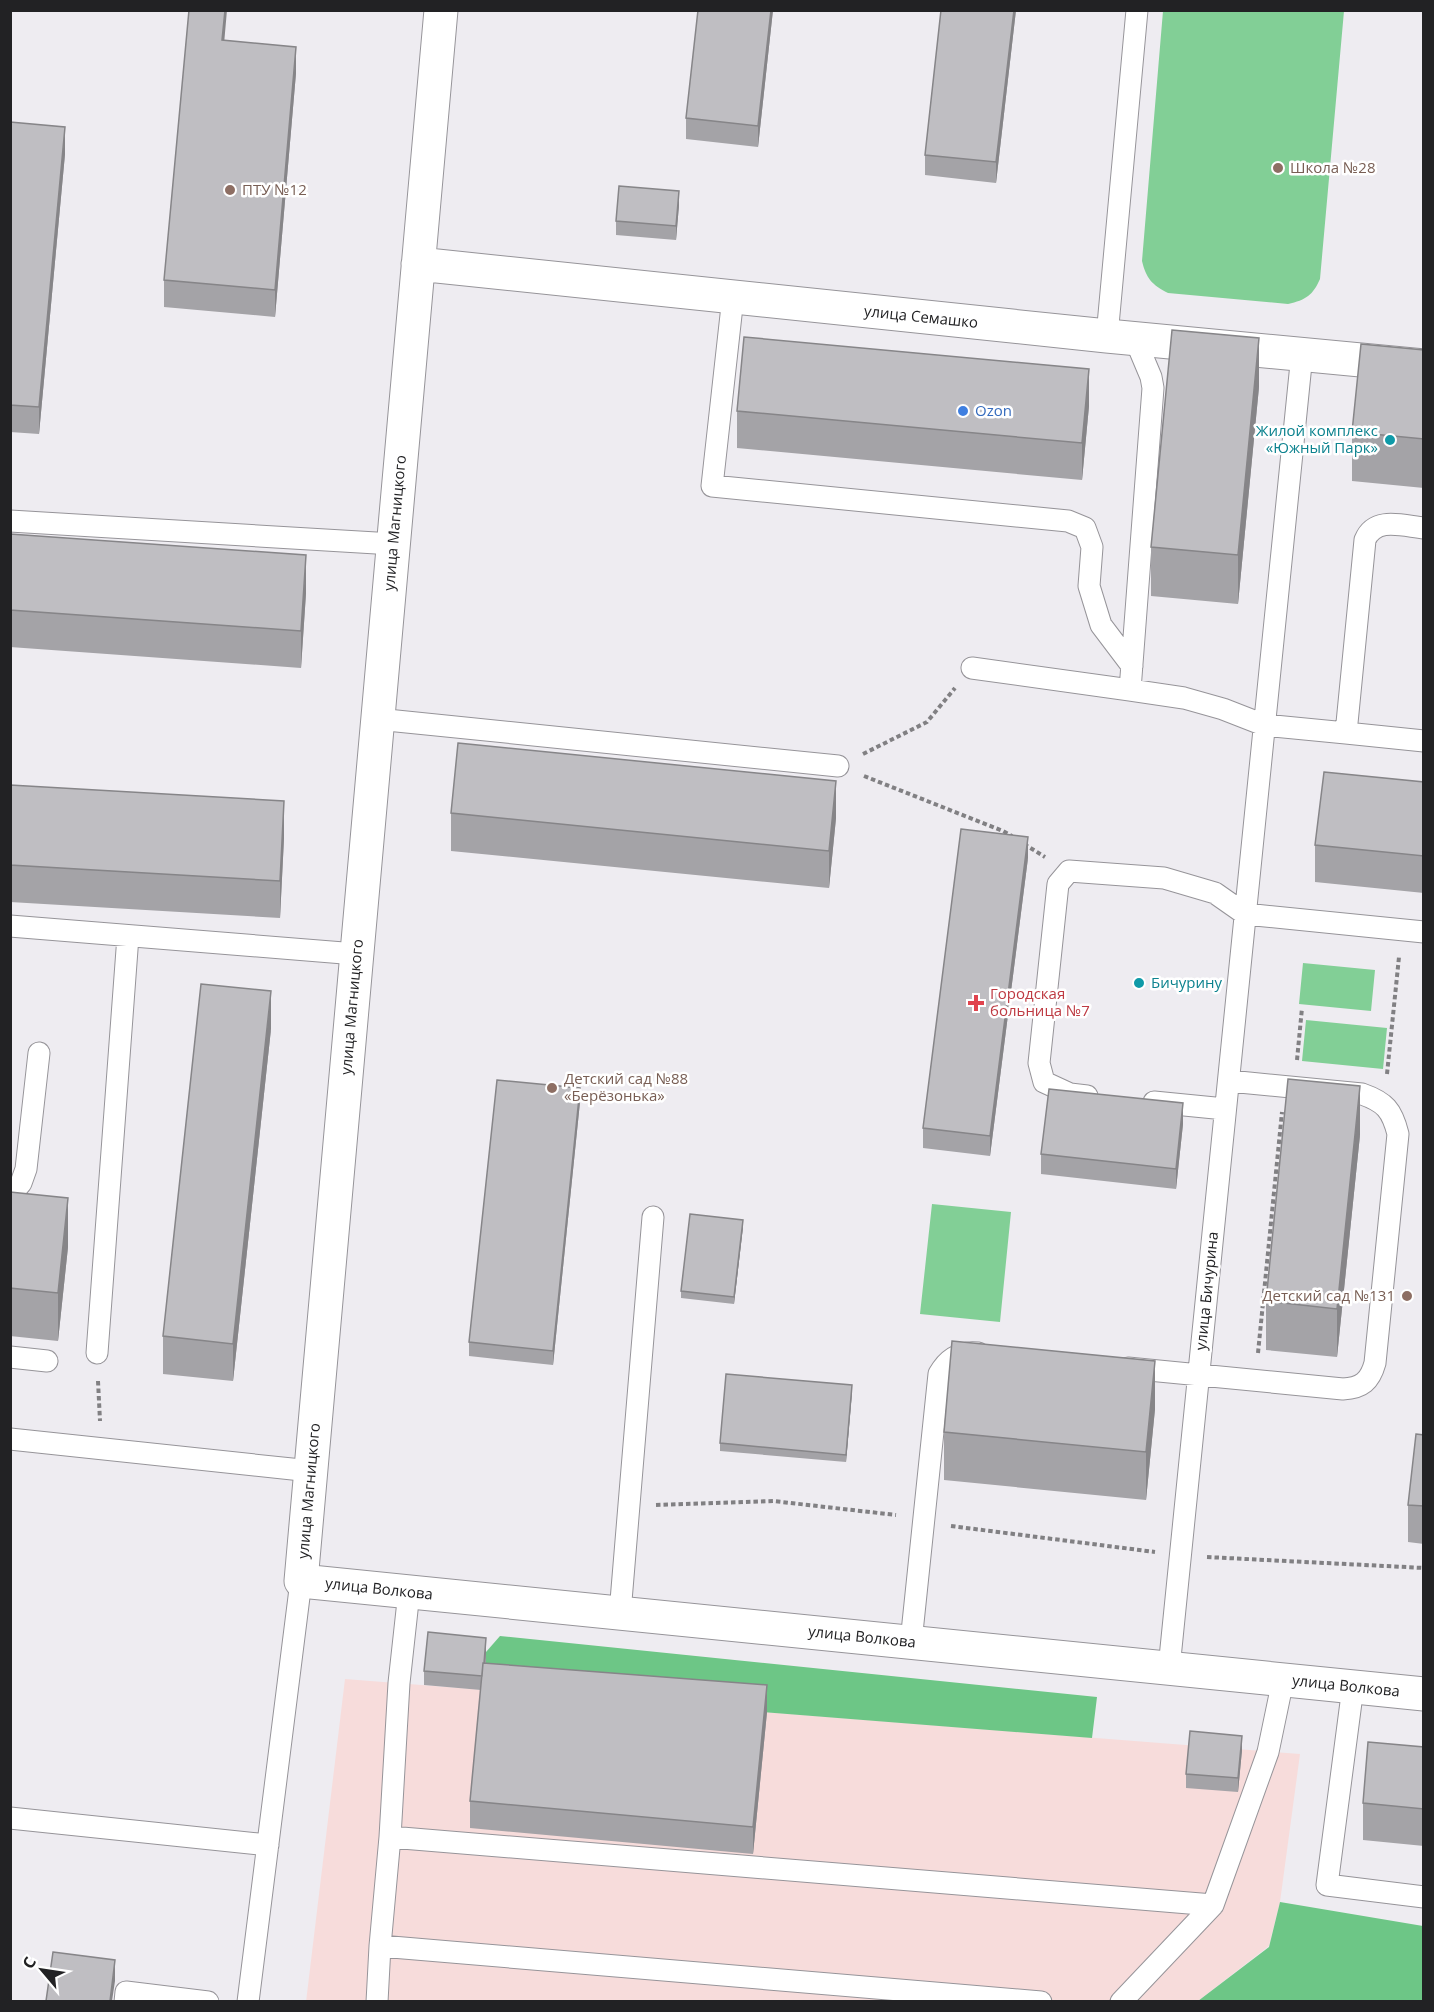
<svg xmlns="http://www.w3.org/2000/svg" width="1434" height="2012" font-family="'Open Sans',sans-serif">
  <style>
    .industrial { fill: #f7dcdb }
    .green { fill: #82cf96 }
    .forest { fill: #6dc686 }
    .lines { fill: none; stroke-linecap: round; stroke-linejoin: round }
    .lane-casing { stroke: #969499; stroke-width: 23 }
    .street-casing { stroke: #969499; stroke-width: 35 }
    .path { stroke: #818083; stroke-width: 4; stroke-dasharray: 4.5 3; stroke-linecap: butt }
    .lane { stroke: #fff; stroke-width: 21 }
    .street { stroke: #fff; stroke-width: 33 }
    .wall { fill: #a4a3a7 }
    .shaded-wall { fill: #868588 }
    .building { fill: #bfbec2; stroke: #868588; stroke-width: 1.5 }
    .education-dot { fill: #8d6e63; stroke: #fff; stroke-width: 2 }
    .shop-dot { fill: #3f7fe0; stroke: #fff; stroke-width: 2 }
    .culture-dot { fill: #0f9aa8; stroke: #fff; stroke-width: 2 }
    .health-dot { fill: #e0444e; stroke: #fff; stroke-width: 2 }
    .labels { text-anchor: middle; stroke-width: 5; stroke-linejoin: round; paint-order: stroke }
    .education-label { font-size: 15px; fill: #785e54; stroke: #fff; text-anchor: start }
    .street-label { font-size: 15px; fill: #222224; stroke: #fff }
    .shop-label { font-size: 15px; fill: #366cbe; stroke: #fff; text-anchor: start }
    .culture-label { font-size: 15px; fill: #0d838f; stroke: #fff; text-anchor: end }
    .health-label { font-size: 15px; fill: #be3a42; stroke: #fff; text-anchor: start }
  </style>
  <rect width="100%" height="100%" fill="#eeecf1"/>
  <path class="industrial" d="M345,1679L1300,1754L1280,1902L1269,1946L1198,2001L306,2002Z"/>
  <path class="green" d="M1163,11H1344L1320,279C1313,295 1306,300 1288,304L1168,293C1152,285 1146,278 1142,261Z
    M1303,963L1375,970L1371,1011L1299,1004Z
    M1306,1020L1387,1028L1383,1069L1302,1061Z
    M932,1204L1011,1212L1000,1322L920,1314Z"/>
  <path class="forest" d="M500,1636L1097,1697L1092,1738L483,1690L486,1652Z
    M1280,1902L1423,1926V2001H1198L1269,1947Z"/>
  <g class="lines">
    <g class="lane-casing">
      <path id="lane" d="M733,297L712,486L1068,521L1085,528L1092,547L1089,586L1101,625L1132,666
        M1107,336L1137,10
        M1135,339L1151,377L1153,388L1130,690L1184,698L1223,709L1264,725L1346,733
        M10,521L393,544
        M1424,528C1403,526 1375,516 1365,540L1346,733L1424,741
        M972,668L1130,690
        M377,719L838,766
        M10,926L356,954
        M1087,1096L1070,1094L1044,1082L1039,1063L1058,884L1069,871L1164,878L1215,893L1245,914L1424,932
        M1154,1102L1225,1109
        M10,1196L21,1183L26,1169L39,1053
        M97,1353L128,936
        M10,1357L47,1361
        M1128,1368L1343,1389C1362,1388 1370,1381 1375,1363L1398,1134C1392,1110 1385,1102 1362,1094L1229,1081
        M10,1439L311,1471
        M409,1592L399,1683L390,1837L1213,1905L1268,1752L1283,1680
        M620,1613L653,1217
        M911,1642L939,1374C948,1358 960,1351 978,1353
        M1169,1668L1302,354
        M1353,1687L1327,1885L1424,1897
        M10,1818L268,1845
        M380,1946L1041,2002
        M125,2002L126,1992L208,2002
        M248,2002L301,1581
        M377,2002L380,1946L390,1837
        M1121,2002L1213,1905"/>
    </g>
    <g class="street-casing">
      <path id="street" d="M441,10L301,1581L1424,1694
        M418,264L1107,336L1424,366"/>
    </g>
    <path class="path" d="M863,754L927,722L955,688
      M864,776L1003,831L1012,836
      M1024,844L1045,857
      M1297,1060L1302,1008
      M1387,1074L1399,957
      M1258,1353L1282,1112
      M98,1381L100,1421
      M656,1505L773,1501L896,1515
      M951,1526L1155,1552
      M1207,1557L1424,1568"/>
    <use href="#lane" class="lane"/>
    <use href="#street" class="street"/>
  </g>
  <path class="wall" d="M773,10L758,147L686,139V118Z
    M941,10H1016L996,183L925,175V155Z
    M225,40L296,73L275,317L164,307V280Z
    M10,122L65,154L39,434L10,432Z
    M679,205L676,240L616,235V221Z
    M1424,350V488L1352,481V432Z
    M1259,387L1238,604L1151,596V547Z
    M1089,406L1082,480L737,448V411Z
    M10,534L306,593L301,668L10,647Z
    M1424,782V893L1315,882V845Z
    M10,785L284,838L280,918L10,902Z
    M451,813L836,818L829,888L451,851Z
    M1028,858L990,1156L923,1148V1128Z
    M271,1029L233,1381L163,1374V1336Z
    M580,1102L553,1365L469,1356V1342Z
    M1183,1124L1176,1189L1041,1174V1154Z
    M1360,1135L1337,1357L1266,1350V1301Z
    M10,1192L68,1247L58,1341L10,1336Z
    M743,1227L734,1304L681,1298V1291Z
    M852,1392L846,1462L720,1451V1443Z
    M1155,1409L1146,1500L944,1480V1432Z
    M1424,1435V1544L1408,1542V1505Z
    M486,1652V1663L767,1712L753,1854L470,1828V1801L481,1690L424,1685V1671Z
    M1424,1747V1846L1363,1840V1803Z
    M1242,1750L1238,1792L1186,1788V1774Z"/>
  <path class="shaded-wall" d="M225,10H227L222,67V40Z
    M771,10H773L758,147V126Z
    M1014,10H1016L996,183V162Z
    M296,47V73L275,317V290Z
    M65,127V154L39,434V407Z
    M679,191V205L676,240V226Z
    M1259,338V387L1238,604V555Z
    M1089,369V406L1082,480V443Z
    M306,555V593L301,668V631Z
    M836,781V818L829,888V851Z
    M284,801V838L280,918V881Z
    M1028,837V858L990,1156V1136Z
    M271,991V1029L233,1381V1344Z
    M1360,1086V1135L1337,1357V1309Z
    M580,1088V1102L553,1365V1351Z
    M1183,1103V1124L1176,1189V1169Z
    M68,1198V1247L58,1341V1293Z
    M743,1220V1227L734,1304V1297Z
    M1155,1361V1409L1146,1500V1452Z
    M852,1385V1392L846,1462V1455Z
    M486,1638V1652L483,1690V1676Z
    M767,1685V1712L753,1854V1827Z
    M1242,1736V1750L1238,1792V1778Z
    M115,1960V1981L112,2001H110Z"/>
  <path class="building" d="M189,10H225L222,40L296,47L275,290L164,280Z
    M698,10H771L758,126L686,118Z
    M941,10H1014L996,162L925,155Z
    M10,122L65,127L39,407L10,405Z
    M619,186L679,191L676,226L616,221Z
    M1172,330L1259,338L1238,555L1151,547Z
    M744,337L1089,369L1082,443L737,411Z
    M1361,344L1424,350V439L1352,432Z
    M10,534L306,555L301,631L10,610Z
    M458,743L836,781L829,851L451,813Z
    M1324,772L1424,782V856L1315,845Z
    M10,785L284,801L280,881L10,865Z
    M961,829L1028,837L990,1136L923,1128Z
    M201,984L271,991L233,1344L163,1336Z
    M1288,1079L1360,1086L1337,1309L1266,1301Z
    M497,1080L580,1088L553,1351L469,1342Z
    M1049,1089L1183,1103L1176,1169L1041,1154Z
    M10,1192L68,1198L58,1293L10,1288Z
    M690,1214L743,1220L734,1297L681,1291Z
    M952,1341L1155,1361L1146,1452L944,1432Z
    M726,1374L852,1385L846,1455L720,1443Z
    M1416,1434L1424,1435V1506L1408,1505Z
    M428,1632L486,1638L484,1663H483L482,1676L424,1671Z
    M483,1663L767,1685L753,1827L470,1801Z
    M1190,1731L1242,1736L1238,1778L1186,1774Z
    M1368,1742L1424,1747V1809L1363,1803Z
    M53,1952L115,1960L110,2001H46Z"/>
  <g class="education-dot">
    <circle cx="1278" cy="168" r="6"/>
    <circle cx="230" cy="190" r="6"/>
    <circle cx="552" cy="1088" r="6"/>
    <circle cx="1407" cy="1296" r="6"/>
  </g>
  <circle class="shop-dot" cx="963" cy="411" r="6"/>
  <g class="culture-dot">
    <circle cx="1390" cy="440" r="6"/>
    <circle cx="1139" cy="983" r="6"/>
  </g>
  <path class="health-dot" d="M973 994h6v6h6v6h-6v6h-6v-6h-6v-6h6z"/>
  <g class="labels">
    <g class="education-label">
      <text x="1290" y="173">Школа №28</text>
      <text x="242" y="195">ПТУ №12</text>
      <text x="564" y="1084">Детский сад №88<tspan x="564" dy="17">«Берёзонька»</tspan></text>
      <text x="1395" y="1301" text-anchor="end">Детский сад №131</text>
    </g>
    <g class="street-label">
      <text transform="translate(921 317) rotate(6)" y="5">улица Семашко</text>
      <text transform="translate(395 523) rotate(-85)" y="5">улица Магницкого</text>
      <text transform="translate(352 1007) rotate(-85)" y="5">улица Магницкого</text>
      <text transform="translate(1207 1291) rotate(-84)" y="5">улица Бичурина</text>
      <text transform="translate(309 1491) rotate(-85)" y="5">улица Магницкого</text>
      <text transform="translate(379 1589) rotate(6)" y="5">улица Волкова</text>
      <text transform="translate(862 1637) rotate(6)" y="5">улица Волкова</text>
      <text transform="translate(1346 1686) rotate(6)" y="5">улица Волкова</text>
    </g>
    <g class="shop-label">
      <text x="975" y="416">Ozon</text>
    </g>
    <g class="culture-label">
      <text x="1378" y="436">Жилой комплекс<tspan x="1378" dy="17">«Южный Парк»</tspan></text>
      <text x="1151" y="988" text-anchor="start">Бичурину</text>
    </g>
    <g class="health-label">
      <text x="990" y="999">Городская<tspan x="990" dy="17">больница №7</tspan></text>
    </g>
  </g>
  <rect width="1434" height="2012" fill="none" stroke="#222224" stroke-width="24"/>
  <g transform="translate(42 1970) rotate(299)" stroke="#ffffff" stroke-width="4.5" paint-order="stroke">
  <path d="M0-4.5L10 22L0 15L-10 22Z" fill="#222224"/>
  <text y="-9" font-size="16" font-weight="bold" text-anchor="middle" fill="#222224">С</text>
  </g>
</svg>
